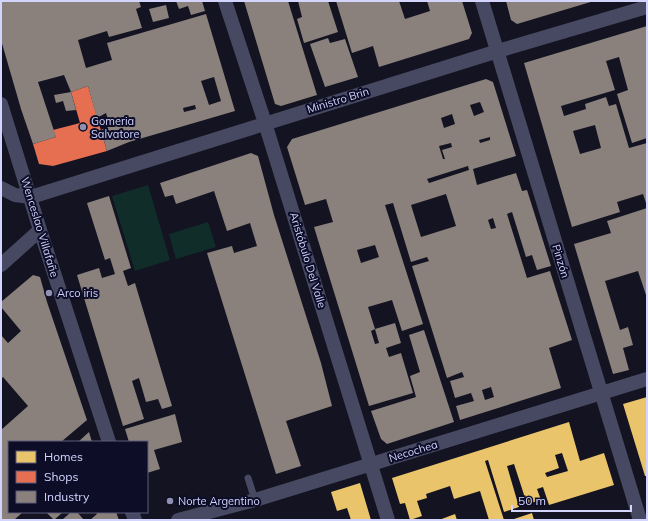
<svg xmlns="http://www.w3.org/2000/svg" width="648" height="521" font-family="Mulish,sans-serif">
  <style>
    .green { fill: #102d2a }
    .homes { fill: #e9c46a; fill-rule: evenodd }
    .shops { fill: #e76f51 }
    .industry { fill: #8a817c; fill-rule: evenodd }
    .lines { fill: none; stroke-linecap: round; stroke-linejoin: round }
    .service { stroke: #474962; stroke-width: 7 }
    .minor { stroke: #474962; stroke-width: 14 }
    .poi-dot { fill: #9091b1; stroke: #0d0d27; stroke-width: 1.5 }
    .labels { text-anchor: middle; stroke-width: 4; stroke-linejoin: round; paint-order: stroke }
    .street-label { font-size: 11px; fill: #d3d5ff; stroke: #0d0d27 }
    .poi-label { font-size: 11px; fill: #d3d5ff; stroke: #0d0d27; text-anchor: start }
  </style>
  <rect width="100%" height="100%" fill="#131321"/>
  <path class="green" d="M148,185L170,260L135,271L112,196Z
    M208,222L216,247L176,259L169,234Z"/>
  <path class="homes" d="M647,397V476H645L623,404Z
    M569,422L580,461L604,453L614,485L549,505L543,487L537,489L541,500L527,504L514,464L507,466L519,507L504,512L488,460L485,461L504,520H489L480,491L454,499L450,486L426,494L427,498L417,501L422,516L410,520L405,503L400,504L392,478ZM562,453L568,471L547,477L545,473L559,468L555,455Z
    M360,483L371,520H351L347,508L337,511L331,492Z
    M532,513L534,520H511Z
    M455,514L457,520H439Z"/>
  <path class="shops" d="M88,86L107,151L53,166L39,164L33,144L56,137L53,130L80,123L71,92Z"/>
  <path class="industry" d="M1,1H139L141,7L136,9L142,28L109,37L107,31L78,40L86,68L112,60L107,43L206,14L235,111L129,142L107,151L101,130L110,126L106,113L97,118L88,86L71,92L64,75L38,82L56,137L33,144L21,109L1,40ZM214,77L221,101L209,105L201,81ZM195,105L196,109L184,112L183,108Z
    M176,1H202L205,11L191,15L188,6L179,9Z
    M244,1H288L317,95L281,106L275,104Z
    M298,1H328L338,32L304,43L297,19L302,17Z
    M336,1H399L405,19L430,11L427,1H462L472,33L469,39L379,67L373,46L352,53Z
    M506,1H594L517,24L511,20Z
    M166,5L169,18L153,22L149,9Z
    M647,26V138L632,143L617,94L628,90L619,57L606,61L615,90L561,106L564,116L586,109L585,104L606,97L609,106L616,104L629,148L647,143V206L643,194L617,202L620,212L572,227L524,63ZM595,125L601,148L580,154L573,131Z
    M328,38L330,43L345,39L358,77L325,87L310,44Z
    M486,79L493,82L516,156L473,169L477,185L516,173L522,191L527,190L551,266L537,270L532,255L526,257L512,212L507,214L527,278L550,271L572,340L549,348L561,388L460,420L456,406L474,401L471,393L455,398L450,381L464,377L462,372L447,378L412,266L429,261L427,257L411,262L393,203L385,205L423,324L402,331L392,300L368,307L375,329L371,331L375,344L379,343L375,329L395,323L401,343L386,348L389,357L401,353L413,393L369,406L314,227L333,222L326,199L305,205L287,147L292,139ZM480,102L484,112L474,116L470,105ZM452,114L455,124L444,128L441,118ZM490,137V140L480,143L479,140ZM451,143L452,147L442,150L445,159H443L439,146ZM468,166L469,170L429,183L427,179ZM446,194L456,226L421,237L411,205ZM493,218L496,228L491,229L488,220ZM375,245L379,257L361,263L357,250ZM491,387L494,397L485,400L482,390Z
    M71,92L76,110L66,111L63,101L56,103L54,95Z
    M251,153L258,156L274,215L321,363L332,406L286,421L301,466L276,474L207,253L232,246L234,253L257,246L250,223L227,231L214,191L176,204L173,195L165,197L160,183Z
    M109,196L131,268L123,271L128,286L135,283L172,406L162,409L158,399L146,402L139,378L132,381L144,419L123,426L77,275L99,268L102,278L115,274L110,258L105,260L87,203Z
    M647,208V298L638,271L605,281L620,330L628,327L633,345L623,348L629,370L613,374L574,244L611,233L607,221Z
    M33,275L40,277L47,302L87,420L61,442H9V512H23L14,520H1V430L28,406L3,377L1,379V335L8,343L21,331L1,307V302Z
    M424,330L454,422L387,444L381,439L371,411L416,397L410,376L420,372L409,335Z
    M175,414L182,442L154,450L160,469L147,473V442H129L125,429Z
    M89,432L92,442H78Z
    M46,512H63L54,520Z
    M71,512H77L84,520H62Z
    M96,512H116L119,520H90L97,514Z"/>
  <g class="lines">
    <path class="service" d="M248,478L255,500"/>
    <path class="minor" d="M225,1L265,123L388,520
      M482,1L640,520
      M1,104L40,230L109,442
      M1,188L15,195L31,197L498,51L647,7
      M1,265L40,230
      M132,512L135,520
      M178,520L255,500L647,379"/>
  </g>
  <g class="poi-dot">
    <circle cx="83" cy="127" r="4"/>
    <circle cx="49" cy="293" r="4"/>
    <circle cx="170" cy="501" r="4"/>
  </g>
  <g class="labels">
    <g class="street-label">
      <text transform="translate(338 100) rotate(-17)" y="4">Ministro Brin</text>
      <text transform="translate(40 227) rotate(73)" y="4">Wenceslao Villafañe</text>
      <text transform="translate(308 260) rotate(73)" y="4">Aristóbulo Del Valle</text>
      <text transform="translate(561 261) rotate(73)" y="4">Pinzón</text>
      <text transform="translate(413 451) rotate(-17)" y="4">Necochea</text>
    </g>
    <g class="poi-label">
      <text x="91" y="125">Gomeria<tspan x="91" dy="13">Salvatore</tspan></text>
      <text x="57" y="297">Arco iris</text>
      <text x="178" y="505">Norte Argentino</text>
    </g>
  </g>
  <rect width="648" height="521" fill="none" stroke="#d3d5ff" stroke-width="4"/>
  <rect x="8" y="441" width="140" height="72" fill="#0d0d27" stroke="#5c5d7d"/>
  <rect x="16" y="451" width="20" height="12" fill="#e9c46a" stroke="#5c5d7d"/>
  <text x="44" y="461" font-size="12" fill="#d3d5ff">Homes</text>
  <rect x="16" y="471" width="20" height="12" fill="#e76f51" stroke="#5c5d7d"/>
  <text x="44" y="481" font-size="12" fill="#d3d5ff">Shops</text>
  <rect x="16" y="491" width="20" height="12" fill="#8a817c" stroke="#5c5d7d"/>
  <text x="44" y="501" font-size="12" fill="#d3d5ff">Industry</text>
  <path d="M512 505v6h119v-6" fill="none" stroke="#d3d5ff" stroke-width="2"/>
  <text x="518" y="505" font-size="12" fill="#d3d5ff" stroke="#0d0d27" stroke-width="3" paint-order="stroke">50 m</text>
</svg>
